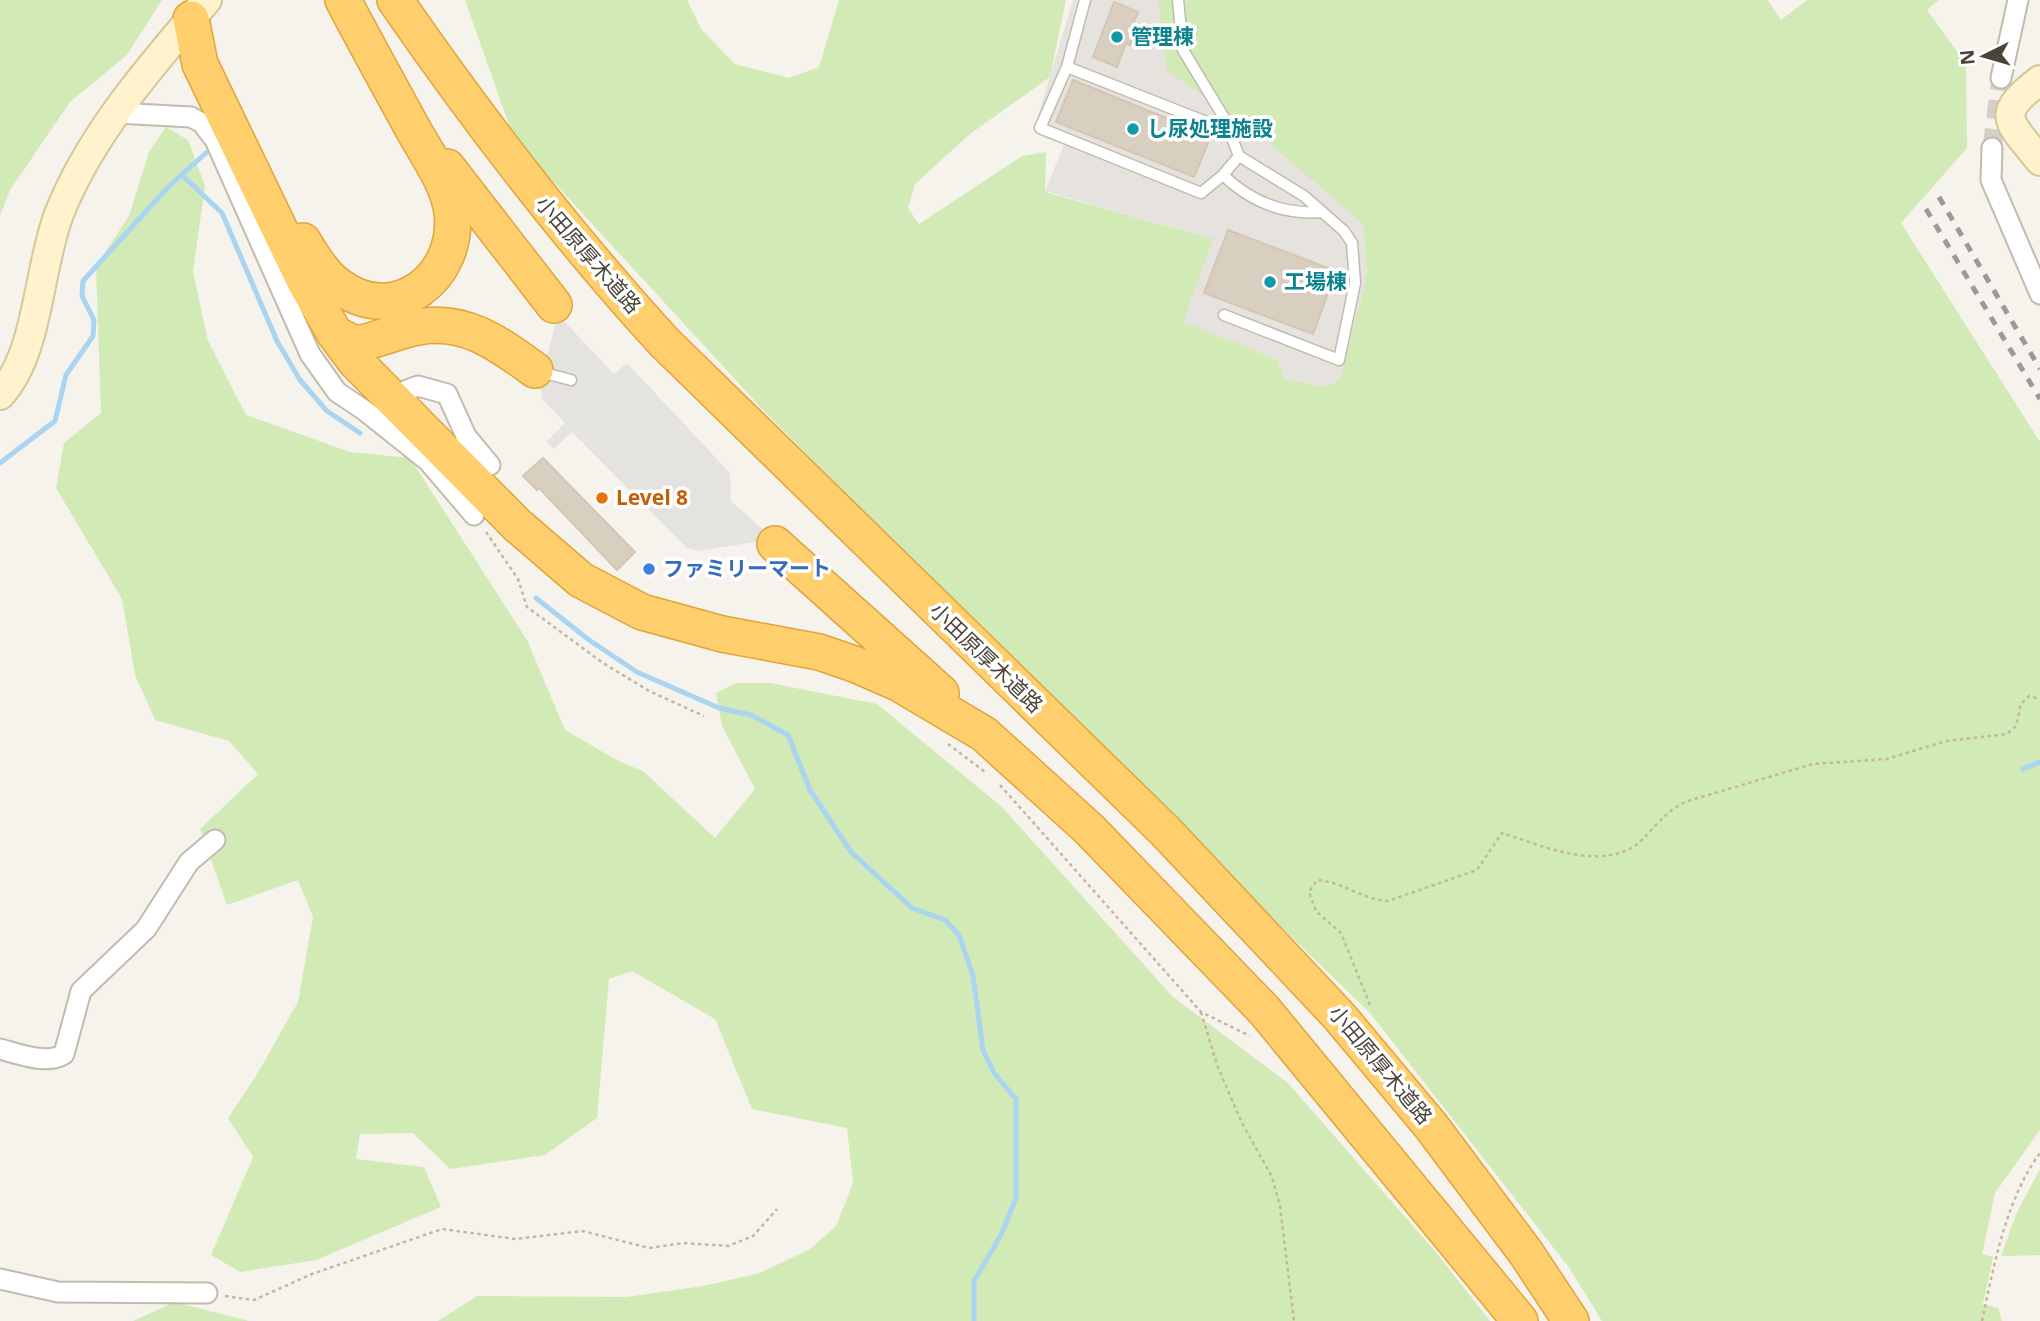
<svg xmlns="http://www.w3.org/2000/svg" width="2040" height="1321" font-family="'Noto Sans','Noto Sans JP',sans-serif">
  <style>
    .industrial { fill: #e6e2dd }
    .green { fill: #d2eab5 }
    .parking { fill: #e5e3e0 }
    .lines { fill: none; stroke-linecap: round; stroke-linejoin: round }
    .stream { stroke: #a9d4f2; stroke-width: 5 }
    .building { fill: #d8cfc1; stroke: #d3c7b4; stroke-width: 2 }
    .street-tunnel { stroke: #d4d0c8; stroke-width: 19; stroke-dasharray: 19 10; stroke-linecap: butt }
    .lane-casing { stroke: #c2bbae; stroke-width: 13 }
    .street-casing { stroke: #c2bbae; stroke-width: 23 }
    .secondary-casing { stroke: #d6c79b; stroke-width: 32 }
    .highway-casing { stroke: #e0a43c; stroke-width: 38 }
    .path { stroke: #c4b79f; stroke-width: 2.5; stroke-dasharray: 3.5 3.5; stroke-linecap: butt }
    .lane { stroke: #fff; stroke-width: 10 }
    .street { stroke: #fff; stroke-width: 19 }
    .secondary { stroke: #fff3cd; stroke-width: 28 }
    .highway { stroke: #ffcf6e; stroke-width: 35 }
    .rail { stroke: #9a9a9a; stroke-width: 5; stroke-dasharray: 9 9; stroke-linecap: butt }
    .culture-dot { fill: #0f9aa8; stroke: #fff; stroke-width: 2.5 }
    .food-dot { fill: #e8710a; stroke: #fff; stroke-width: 2.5 }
    .shop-dot { fill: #3f7fe0; stroke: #fff; stroke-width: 2.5 }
    .labels { text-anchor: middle; stroke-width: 7; stroke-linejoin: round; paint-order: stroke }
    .culture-label { font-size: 21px; font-weight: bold; fill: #0d838f; stroke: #fff; text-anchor: start }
    .street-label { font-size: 21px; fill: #4b4439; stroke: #fff }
    .food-label { font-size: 21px; font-weight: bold; fill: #c56008; stroke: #fff; text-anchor: start }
    .shop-label { font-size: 21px; font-weight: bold; fill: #366cbe; stroke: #fff; text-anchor: start }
  </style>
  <rect width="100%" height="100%" fill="#f6f3ec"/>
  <path class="industrial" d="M1073,0H1196L1363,224L1367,275L1341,377L1327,387L1283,379L1278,360L1182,322L1212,239L1045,191L1064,145L1038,135L1035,126Z"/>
  <path class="green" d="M0,0H162L127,55L70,102L10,190L0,216Z
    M465,0H687L701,29L735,64L789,78L819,67L839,0H1066L1050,77L970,134L915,184L908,208L919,224L1022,156L1046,152L1045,192L1213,239L1183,322L1278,360L1284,379L1327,387L1341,377L1367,275L1363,224L1253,129L1167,71L1158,0H1768L1781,20L1807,0H1939L1927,10L1966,64L1967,148L1901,223L2040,442V1130L1995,1193L1982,1254L1993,1257L1983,1304L1998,1308L2002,1321H1602L1570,1269L1370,1013L1097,748L768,415L514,139Z
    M166,127L188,140L205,186L193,272L208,341L246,415L350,452L410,458L527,640L565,730L615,759L644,772L715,838L755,789L722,726L716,693L736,683H770L877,704L1002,807L1173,997L1288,1083L1434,1250L1490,1321H438L477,1296L627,1297L703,1286L760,1273L810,1249L836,1226L853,1183L847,1128L752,1109L715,1019L632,971L609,979L597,1118L545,1155L450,1169L413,1133L360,1134L356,1159L424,1167L441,1207L316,1260L240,1272L211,1255L253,1157L228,1118L256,1076L298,1002L313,917L298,880L227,905L200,829L258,774L229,741L155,720L135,675L122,599L56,488L64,443L101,413L96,266L129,216L149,152Z
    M2040,1169V1255L2001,1256L2017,1212Z
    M174,1302L249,1321H133Z"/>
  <path class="parking" d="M561,318L614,374L627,363L730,473L731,501L773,539L699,551L687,548L572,432L554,449L546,442L565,423L542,399L540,382L556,323Z"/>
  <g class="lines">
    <path class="stream" d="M182,175L222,213L277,341L300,380L327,411L360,433
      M0,463L55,421L66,375L93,336L94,320L82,296L83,281L169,186L206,153
      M536,598L589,640L637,672L719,708L751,715L788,735L810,790L851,852L912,908L945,920L959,935L973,976L983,1050L994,1073L1016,1099V1198L1001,1235L974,1281V1321
      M2023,769L2040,762"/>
  </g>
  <path class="building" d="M1114,2L1138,12L1131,29L1135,31L1130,45L1126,43L1117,67L1093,57Z
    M1073,80L1211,136L1194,177L1056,122Z
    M1228,230L1336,271L1313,334L1204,293Z
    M543,458L635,552L617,570L539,488L537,490L523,476Z"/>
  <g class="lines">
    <path class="street-tunnel" d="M1992,148L2001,78"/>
    <g class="lane-casing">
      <path id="lane" d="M1085,0L1067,67L1040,128L1201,193L1223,175
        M1178,0L1183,50L1223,116L1239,156L1304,196L1344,231L1352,243L1355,283L1339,360L1224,315
        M1067,67L1229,131
        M1239,156L1223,175C1251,202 1283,215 1322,212
        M541,372L571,380"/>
    </g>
    <g class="street-casing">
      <path id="street" d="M2001,78L2018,0
        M116,113L191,117L202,123L215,140L310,354L337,392L364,410L428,461L474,515
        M1992,148L1991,180L2040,294
        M402,392L418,386L447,394L466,436L490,465
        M0,1049C19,1054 47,1065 64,1054L81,991L146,929L189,862L215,840
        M0,1279L58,1292L207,1293"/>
    </g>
    <g class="secondary-casing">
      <path id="secondary" d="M2040,80C1993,116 2009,121 2040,161
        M0,395C39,353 38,269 59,214C91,133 151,66 207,0"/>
    </g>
    <g class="highway-casing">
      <path id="highway" d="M395,0C478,120 565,234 664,342L1166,832L1339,1016L1431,1126L1526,1253L1571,1321
        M191,19L200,64L305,282L335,334L356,362L517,525L581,580L642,612L722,634L819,652L857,665L898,683L984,734L1089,829L1264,1010L1520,1321
        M447,167L554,305
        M303,241C312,256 324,276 339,286C395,328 460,277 452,212C448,183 428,156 414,131C390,87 366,44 343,0
        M335,334L355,344C377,341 396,331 418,327C465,318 499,344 535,370
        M775,544L941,693"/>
    </g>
    <path class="path" d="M486,532L518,579L527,607L603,663L649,691L704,716
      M948,744L985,772
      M1000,785L1201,1012L1250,1036
      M1370,1005L1341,933L1316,911L1309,892L1317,880C1343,882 1363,900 1388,901L1477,870L1502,833C1541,845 1589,868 1630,849C1648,840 1660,812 1688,801L1813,764L1886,759L1947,741L2007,734L2016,726L2021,704L2029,696L2040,699
      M1201,1012L1217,1065L1241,1121L1272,1177L1280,1206L1294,1321
      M225,1296L254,1300L312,1274L442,1229L515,1239L583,1231L649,1248L685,1243L728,1246L753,1236L777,1209
      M1982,1321C1994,1265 2006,1199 2040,1153"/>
    <use href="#lane" class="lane"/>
    <use href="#street" class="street"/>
    <use href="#secondary" class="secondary"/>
    <use href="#highway" class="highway"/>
    <path class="rail" d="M1939,197L2040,369
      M1926,209L2040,399"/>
  </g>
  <g class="culture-dot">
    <circle cx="1117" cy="37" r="7"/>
    <circle cx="1133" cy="129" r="7"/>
    <circle cx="1270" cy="282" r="7"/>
  </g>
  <circle class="food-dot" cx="602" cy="498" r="7"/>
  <circle class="shop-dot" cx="649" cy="569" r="7"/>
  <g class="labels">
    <g class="culture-label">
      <text x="1131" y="44">管理棟</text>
      <text x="1147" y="136">し尿処理施設</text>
      <text x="1284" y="289">工場棟</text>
    </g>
    <g class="street-label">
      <text transform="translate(588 255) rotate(49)" y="7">小田原厚木道路</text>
      <text transform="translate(986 658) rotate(44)" y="7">小田原厚木道路</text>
      <text transform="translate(1380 1065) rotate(50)" y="7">小田原厚木道路</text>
    </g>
    <g class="food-label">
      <text x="616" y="505">Level 8</text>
    </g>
    <g class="shop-label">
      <text x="663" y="576">ファミリーマート</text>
    </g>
  </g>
  <g transform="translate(1984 56) rotate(265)" stroke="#ffffff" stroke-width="5" paint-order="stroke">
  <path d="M0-5L12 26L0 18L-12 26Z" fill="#4b4439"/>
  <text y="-10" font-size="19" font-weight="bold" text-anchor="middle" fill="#4b4439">N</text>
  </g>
</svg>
